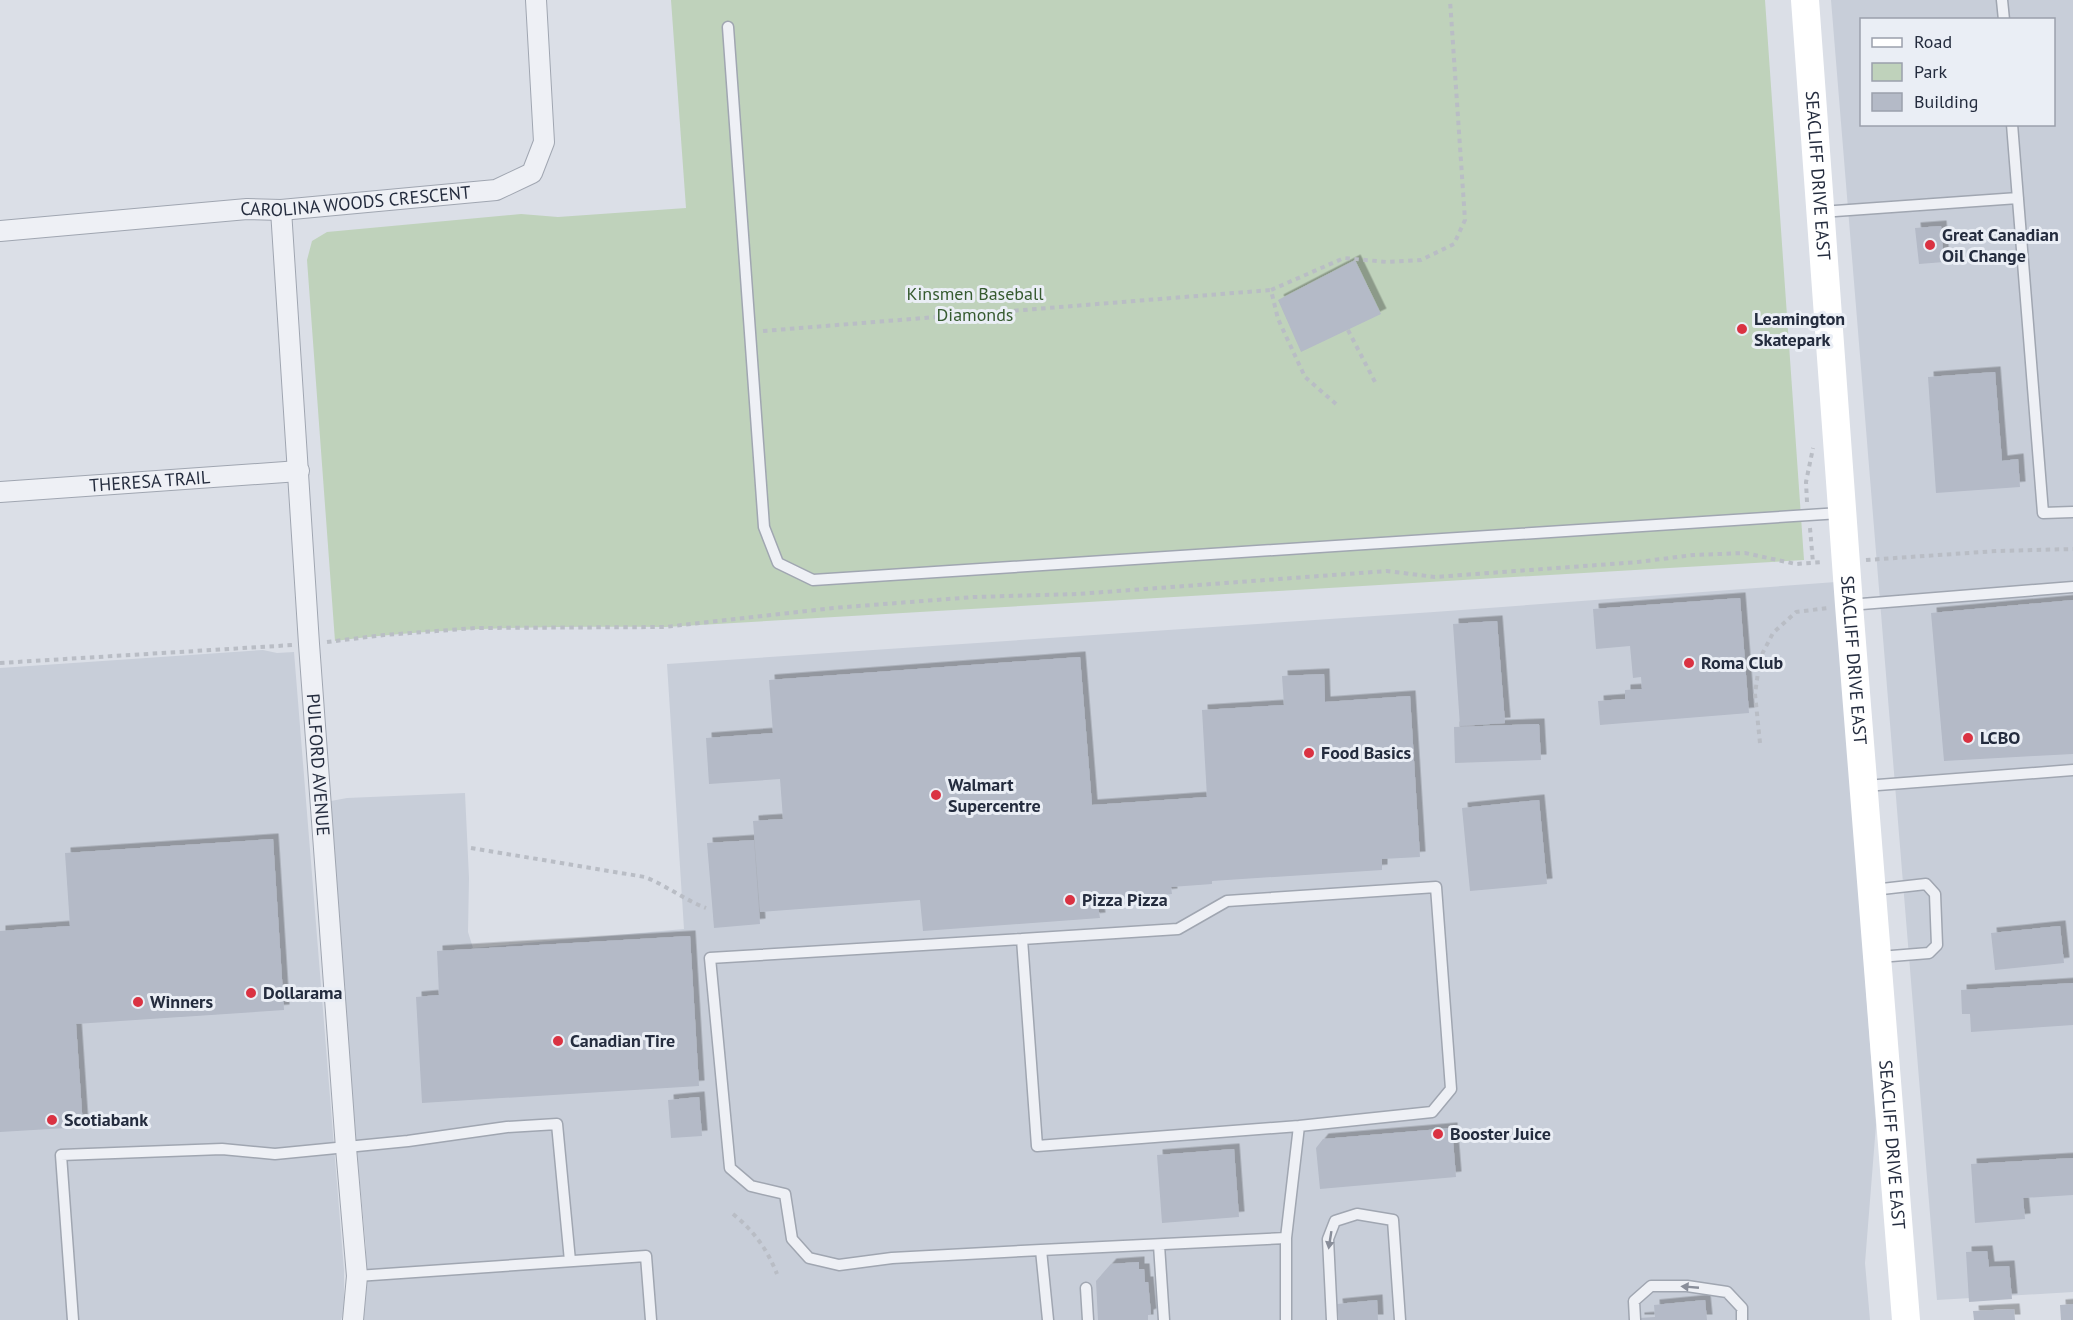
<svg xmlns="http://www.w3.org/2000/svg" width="2073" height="1320" font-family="'PT Sans',sans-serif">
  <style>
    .built { fill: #c8ced9; fill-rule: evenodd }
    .green { fill: #bfd2bb }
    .building { fill: #b4bac7; filter: url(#shadow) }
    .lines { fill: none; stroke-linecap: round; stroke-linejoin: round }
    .service-casing { stroke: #a0a6b1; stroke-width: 13 }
    .minor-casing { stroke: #a0a6b1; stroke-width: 22 }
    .path { stroke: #b9bdc5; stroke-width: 4; stroke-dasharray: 4.5 4.5; stroke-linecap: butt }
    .service { stroke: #eef0f5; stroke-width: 10 }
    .minor { stroke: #eef0f5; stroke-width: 20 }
    .secondary { stroke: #fff; stroke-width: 28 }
    .oneway { fill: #898e9a }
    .poi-dot { fill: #da3242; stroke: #eaeef5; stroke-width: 2 }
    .labels { text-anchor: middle; stroke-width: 6; stroke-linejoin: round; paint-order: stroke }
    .street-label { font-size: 18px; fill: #242c3e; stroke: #eaeef5 }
    .poi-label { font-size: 18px; font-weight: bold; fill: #242c3e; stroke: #eaeef5; text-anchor: start }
    .park-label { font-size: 18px; fill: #365b30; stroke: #eaeef5 }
  </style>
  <defs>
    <filter id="shadow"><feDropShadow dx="5.5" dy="-5.5" stdDeviation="0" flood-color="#0004"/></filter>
  </defs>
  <rect width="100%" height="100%" fill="#dbdfe7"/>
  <path class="built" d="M1831,0H2073V1292L1937,1300ZM1862,20H2054V124H1862Z
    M1836,582L1876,1125L1865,1263L1870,1320H362L364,1312L366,1248L350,1079L331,801L347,798L465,793L469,878L468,932L473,948L684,929L667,664L1434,612Z
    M263,650L277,653L294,652L344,1270V1310L341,1320H0V668Z"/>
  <path class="green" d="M671,0H1765L1804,560L665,627C554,626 444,627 335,641L307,260L312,241L327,232L521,214L558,217L686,208Z"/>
  <path class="building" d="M1941,226L1944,262L1919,264L1915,228Z
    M1355,260L1381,314L1301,352L1278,300Z
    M1995,372L2002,461L2018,459L2020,487L1936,493L1928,377Z
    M1740,598L1749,713L1600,725L1598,701L1625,699V690L1642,689L1641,677L1633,678L1630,646L1596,649L1593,609Z
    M2073,600V754L1944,761L1931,613Z
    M1497,621L1505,723L1460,726L1453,624Z
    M1080,657L1092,805L1207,797L1202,710L1284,705L1282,676L1324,674L1325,702L1410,696L1420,857L1382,859V870L1212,881V884L1171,887L1172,894L1147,896L1148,902L1098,906L1100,918L923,931L920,900L760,912L753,821L783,819L780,779L709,784L706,738L773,733L769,680Z
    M1539,724L1541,760L1455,763L1454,727Z
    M1539,800L1547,884L1470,891L1462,808Z
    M273,839L284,1010L76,1024L83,1127L0,1132V931L70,926L65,853Z
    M754,840L760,924L714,928L707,843Z
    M2060,926L2064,963L1995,970L1991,933Z
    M690,936L699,1086L422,1103L416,997L439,995L437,951Z
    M2073,983V1025L1971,1032L1970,1014H1962L1961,990Z
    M699,1097L702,1136L671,1138L668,1100Z
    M1452,1128L1456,1177L1320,1189L1316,1148L1323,1139Z
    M1234,1149L1239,1217L1162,1223L1157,1155Z
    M2073,1158V1195L2023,1198L2025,1219L1975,1223L1971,1164Z
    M1987,1251L1989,1267L2009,1266L2012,1299L1969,1302L1966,1252Z
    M1139,1262V1269H1144L1145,1282H1148L1151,1314L1148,1315V1320H1098L1096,1281L1111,1264Z
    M1377,1300L1378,1320H1339L1337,1304Z
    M1705,1300L1707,1320H1639V1318L1655,1317L1654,1305Z
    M2073,1304V1320H2061L2060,1305Z
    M2014,1309L2015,1320H1974L1973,1311Z"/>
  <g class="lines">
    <g class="service-casing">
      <path id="service" d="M2002,0L2004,20
        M728,27L764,527L778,563L813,580L1840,513
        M2012,124L2043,513L2073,512
        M1821,212L2018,198
        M1849,605L2073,587
        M1865,786L2073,770
        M1436,887L1451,1089L1432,1112L1299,1126L1037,1146L1022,939L1178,929L1227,901Z
        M1873,890L1926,884L1935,894L1937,945L1929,953L1879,957
        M1022,939L710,958L730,1168L751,1186L785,1194L792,1239L809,1258L839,1265L892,1258L1041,1250L1048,1320
        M1159,1245L1164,1320
        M1041,1250L1286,1238
        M357,1276L646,1256L651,1320
        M1086,1288L1088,1320
        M73,1320L61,1155L222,1149L275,1154L408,1141L507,1127L557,1124L570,1261
        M1286,1320V1238L1299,1126
        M1332,1320L1328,1239L1335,1221L1357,1214L1393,1220L1400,1320
        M1635,1320L1634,1301L1651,1286H1687L1727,1292L1742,1308V1320"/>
    </g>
    <g class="minor-casing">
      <g id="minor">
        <path id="s1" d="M281,210L309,644L346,1148L357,1276L353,1320"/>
        <path id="s2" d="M0,231L247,209L281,210L496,190L532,173L544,142L536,0"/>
        <path id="s3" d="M0,492L299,471"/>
      </g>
    </g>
    <path class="path" d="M1348,330L1376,384
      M763,331L1271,290
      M1336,404L1305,377L1278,319L1271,290L1344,258L1387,262L1421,260L1454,244L1465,220L1450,0
      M1807,502L1806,482L1813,448
      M1810,528L1813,563
      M1866,560L1997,551L2073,549
      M327,642L384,635L476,628L665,627L833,608L974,597L1077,594L1387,571L1435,577L1638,562L1693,555L1745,553L1796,564L1823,562
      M0,663L293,645
      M1760,743L1755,694L1760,658L1773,633L1796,612L1828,608
      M471,848L645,877C667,886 685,900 706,908
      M733,1214C754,1231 767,1249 777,1274"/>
    <use href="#service" class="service"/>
    <use href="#minor" class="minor"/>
    <path class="secondary" id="s4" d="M1805,0L1849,605L1906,1320"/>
  </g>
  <defs><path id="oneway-solid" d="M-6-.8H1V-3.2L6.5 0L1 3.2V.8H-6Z" transform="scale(1.5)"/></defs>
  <g class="oneway">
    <use href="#oneway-solid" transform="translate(1330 1240) rotate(99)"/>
    <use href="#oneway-solid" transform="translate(1690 1287) rotate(-175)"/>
  </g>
  <g class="poi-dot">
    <circle cx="1930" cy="245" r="6"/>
    <circle cx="1742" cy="329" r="6"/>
    <circle cx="1689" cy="663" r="6"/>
    <circle cx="1968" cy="738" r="6"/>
    <circle cx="1309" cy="753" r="6"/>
    <circle cx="936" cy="795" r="6"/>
    <circle cx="1070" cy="900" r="6"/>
    <circle cx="251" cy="993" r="6"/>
    <circle cx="138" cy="1002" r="6"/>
    <circle cx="558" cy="1041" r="6"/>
    <circle cx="52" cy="1120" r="6"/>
    <circle cx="1438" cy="1134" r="6"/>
  </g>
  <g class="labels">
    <g class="street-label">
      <text dy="6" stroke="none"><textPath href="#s4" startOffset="176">SEACLIFF DRIVE EAST</textPath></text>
      <text dy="6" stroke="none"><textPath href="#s2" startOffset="357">CAROLINA WOODS CRESCENT</textPath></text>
      <text dy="6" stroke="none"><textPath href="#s3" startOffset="150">THERESA TRAIL</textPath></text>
      <text dy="6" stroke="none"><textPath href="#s4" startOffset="662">SEACLIFF DRIVE EAST</textPath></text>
      <text dy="6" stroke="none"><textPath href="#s1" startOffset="556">PULFORD AVENUE</textPath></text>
      <text dy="6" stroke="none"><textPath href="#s4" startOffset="1148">SEACLIFF DRIVE EAST</textPath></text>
    </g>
    <g class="poi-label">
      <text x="1942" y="241">Great Canadian<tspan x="1942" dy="21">Oil Change</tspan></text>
      <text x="1754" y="325">Leamington<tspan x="1754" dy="21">Skatepark</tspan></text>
      <text x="1701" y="669">Roma Club</text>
      <text x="1980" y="744">LCBO</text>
      <text x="1321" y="759">Food Basics</text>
      <text x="948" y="791">Walmart<tspan x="948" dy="21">Supercentre</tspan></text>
      <text x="1082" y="906">Pizza Pizza</text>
      <text x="263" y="999">Dollarama</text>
      <text x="150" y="1008">Winners</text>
      <text x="570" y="1047">Canadian Tire</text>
      <text x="64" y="1126">Scotiabank</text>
      <text x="1450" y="1140">Booster Juice</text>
    </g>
    <g class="park-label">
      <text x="975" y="300">Kinsmen Baseball<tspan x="975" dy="21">Diamonds</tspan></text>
    </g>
  </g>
  <rect x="1860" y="18" width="195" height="108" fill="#eaeef5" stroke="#9ba0ac" stroke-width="1.5"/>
  <rect x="1872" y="38" width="30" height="9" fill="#ffffff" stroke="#9ba0ac" stroke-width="1.5"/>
  <text x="1914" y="48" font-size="18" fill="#242c3e">Road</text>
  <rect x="1872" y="63" width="30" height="18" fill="#bfd2bb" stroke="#9ba0ac" stroke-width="1.5"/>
  <text x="1914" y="78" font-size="18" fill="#242c3e">Park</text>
  <rect x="1872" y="93" width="30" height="18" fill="#b4bac7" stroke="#9ba0ac" stroke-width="1.5"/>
  <text x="1914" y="108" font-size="18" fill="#242c3e">Building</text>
</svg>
